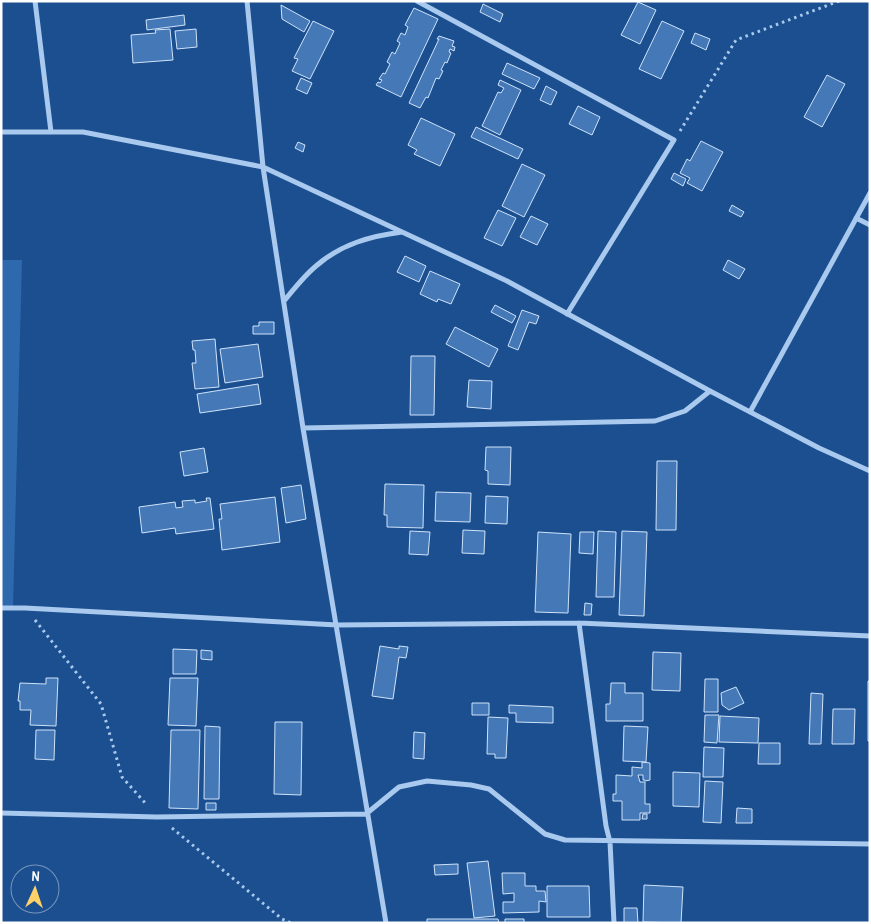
<svg xmlns="http://www.w3.org/2000/svg" width="871" height="924" font-family="'Archivo Narrow',sans-serif">
  <style>
    .green { fill: #2e69ad }
    .building { fill: #4478b7; stroke: #cfe3fa }
    .lines { fill: none; stroke-linecap: round; stroke-linejoin: round }
    .path { stroke: #a9c9ee; stroke-width: 3; stroke-dasharray: 2.5 4; stroke-linecap: butt }
    .minor { stroke: #a9c9ee; stroke-width: 5 }
  </style>
  <rect width="100%" height="100%" fill="#1b4f8f"/>
  <path class="green" d="M1,260H22L13,607H1Z"/>
  <path class="building" d="M638,2L656,10L640,44L621,35Z
    M483,4L503,14L500,22L480,12Z
    M281,5L310,21L304,32L282,19Z
    M414,8L438,19L401,97L376,85L378,82L380,83L382,80L379,79L383,73L385,74L390,64L387,62L392,52L395,54L400,43L397,41L401,33L405,35L408,27L405,25Z
    M184,15L185,25L147,30L146,20Z
    M313,21L334,31L310,79L292,71L298,59L294,58Z
    M662,21L684,31L661,79L639,69Z
    M170,29L173,60L133,63L131,35L156,33L155,30Z
    M196,29L197,47L177,49L175,31Z
    M695,33L710,39L706,50L691,43Z
    M439,36L454,41L452,46L455,47L454,51L450,49L449,52L451,53L447,63L445,62L441,70L443,71L439,79L436,78L428,98L426,97L420,108L409,103L439,39H437Z
    M507,63L540,78L534,89L502,74Z
    M827,75L845,84L822,127L804,117Z
    M301,78L312,83L307,94L296,89Z
    M500,80L521,90L500,135L482,126L498,92L501,93L504,88L498,85Z
    M546,86L557,92L551,105L540,100Z
    M578,106L600,117L592,135L569,124Z
    M421,118L455,134L440,166L414,154L417,150L408,145Z
    M476,127L523,149L518,159L471,137Z
    M701,141L723,152L702,191L687,183L690,178L680,173L687,159L690,161Z
    M298,142L305,145L303,152L295,148Z
    M522,164L545,175L524,217L502,206Z
    M674,173L686,179L683,186L671,179Z
    M732,205L744,212L741,217L729,211Z
    M498,210L516,218L502,246L484,238Z
    M531,216L548,224L537,245L520,237Z
    M405,256L426,266L419,282L397,272Z
    M728,260L745,269L739,279L723,270Z
    M430,271L460,284L451,304L438,299L437,302L420,294Z
    M495,305L516,316L512,323L491,312Z
    M522,310L539,316L536,324L529,322L518,350L508,346Z
    M259,322H274V334H253V326H259Z
    M455,327L498,349L489,367L446,344Z
    M215,339L219,387L195,389L192,363H196L195,350H193L192,341Z
    M258,344L263,377L225,383L220,349Z
    M411,356H435L434,415H410Z
    M469,380L492,381L491,409L467,407Z
    M258,384L261,404L200,413L197,394Z
    M486,447H511L510,485L488,484V471L485,470Z
    M204,448L208,472L184,476L180,452Z
    M657,461H677L676,530H656Z
    M385,484L424,485L423,528L387,527V515H384Z
    M301,485L306,519L286,523L281,488Z
    M436,492L471,493L470,522L435,521Z
    M486,496L508,497L507,524L485,523Z
    M275,497L280,542L222,550L219,519H222L220,504Z
    M206,498H210L214,529L176,534L175,528L142,533L139,507L175,502L176,508L183,507L182,501L195,500V503L207,501Z
    M463,530L485,531L484,554L462,553Z
    M410,531L430,532L428,555L409,554Z
    M598,531L616,532L614,597H596Z
    M622,531L647,532L644,616L619,615Z
    M538,532L571,534L568,613L535,612Z
    M580,532H594L593,554L579,553Z
    M585,603L592,604L591,615H584Z
    M380,646L399,649V646L408,647L406,658L399,657L393,699L372,696Z
    M173,649L197,650L196,674H173Z
    M201,650L212,651V660L201,659Z
    M653,652L681,653L680,691L652,690Z
    M46,678H58L56,726L30,725L31,710H20V701H18L20,683L46,684Z
    M170,678H198L196,726L168,725Z
    M705,679H718V712H704Z
    M868,681H870V741H868Z
    M611,683H625V693H643V721H606V704H610Z
    M736,687L744,703L729,710L722,705L721,693Z
    M811,693L823,694L821,744H809Z
    M472,703H489V715H472Z
    M509,705L553,707V723L516,722V713H509Z
    M833,709H855L854,744H832Z
    M705,715H719L717,743L704,742Z
    M720,716L759,718L758,743L719,742Z
    M488,717L508,718L506,758H495V754H487Z
    M275,722H302L301,795L274,794Z
    M205,726L220,727L219,799H204Z
    M624,726L648,727L646,762L623,761Z
    M36,730H55L54,760L35,759Z
    M171,730H200L198,809L169,808Z
    M414,732L425,733L424,759L413,758Z
    M759,743H780V764H758Z
    M704,747L724,748L723,777H703Z
    M642,762L650,763V780L645,781V780H643V775H638L640,782H645V804H650V813H640V820H622V801H613V794H616V775L632,776V767L642,768Z
    M673,772L700,773L699,807L673,806Z
    M705,781L723,782L721,823L703,822Z
    M206,803H216V810H206Z
    M737,808L752,809V823H736Z
    M643,814H647V819H642Z
    M488,861L495,916L474,918L467,863Z
    M458,864V874L435,875L434,865Z
    M502,873H525V886H536V891H545L546,902L539,901V912L503,913V902H514V893L503,894Z
    M644,885L683,887L681,923L643,922Z
    M547,886H589L590,917H547Z
    M624,908H637L638,923H624Z
    M427,919H498L499,923H427Z
    M505,919H524V923H505Z"/>
  <g class="lines">
    <path class="path" d="M680,131L736,40L839,1
      M35,620L101,704L122,777L147,805
      M172,828L282,919L291,923"/>
    <path class="minor" d="M35,1L51,132
      M247,1L263,167L303,428L386,923
      M417,1L674,140L567,314
      M1,132H83L263,167L507,281L710,391L819,448L870,471
      M856,218L870,225
      M284,301C294,289 304,276 316,266C341,244 371,236 402,232
      M750,412L870,193
      M303,428L655,421L685,411L710,391
      M1,608H25L337,625L579,623L870,636
      M579,623L606,826L610,842L614,923
      M1,813L157,817L366,814L399,787L427,781L471,785L489,789L545,834L565,840L870,844"/>
  </g>
  <rect width="871" height="924" fill="none" stroke="#ffffff" stroke-width="5"/>
  <g transform="translate(35 889) rotate(3)"><circle r="24" fill="#1b4f8f" stroke="#7695bc"/>
  <path d="M0-4L9 19L0 12L-9 19Z" fill="#ffd166"/>
  <text y="-8" font-size="14" font-weight="bold" text-anchor="middle" fill="#ffffff">N</text>
  </g>
</svg>
